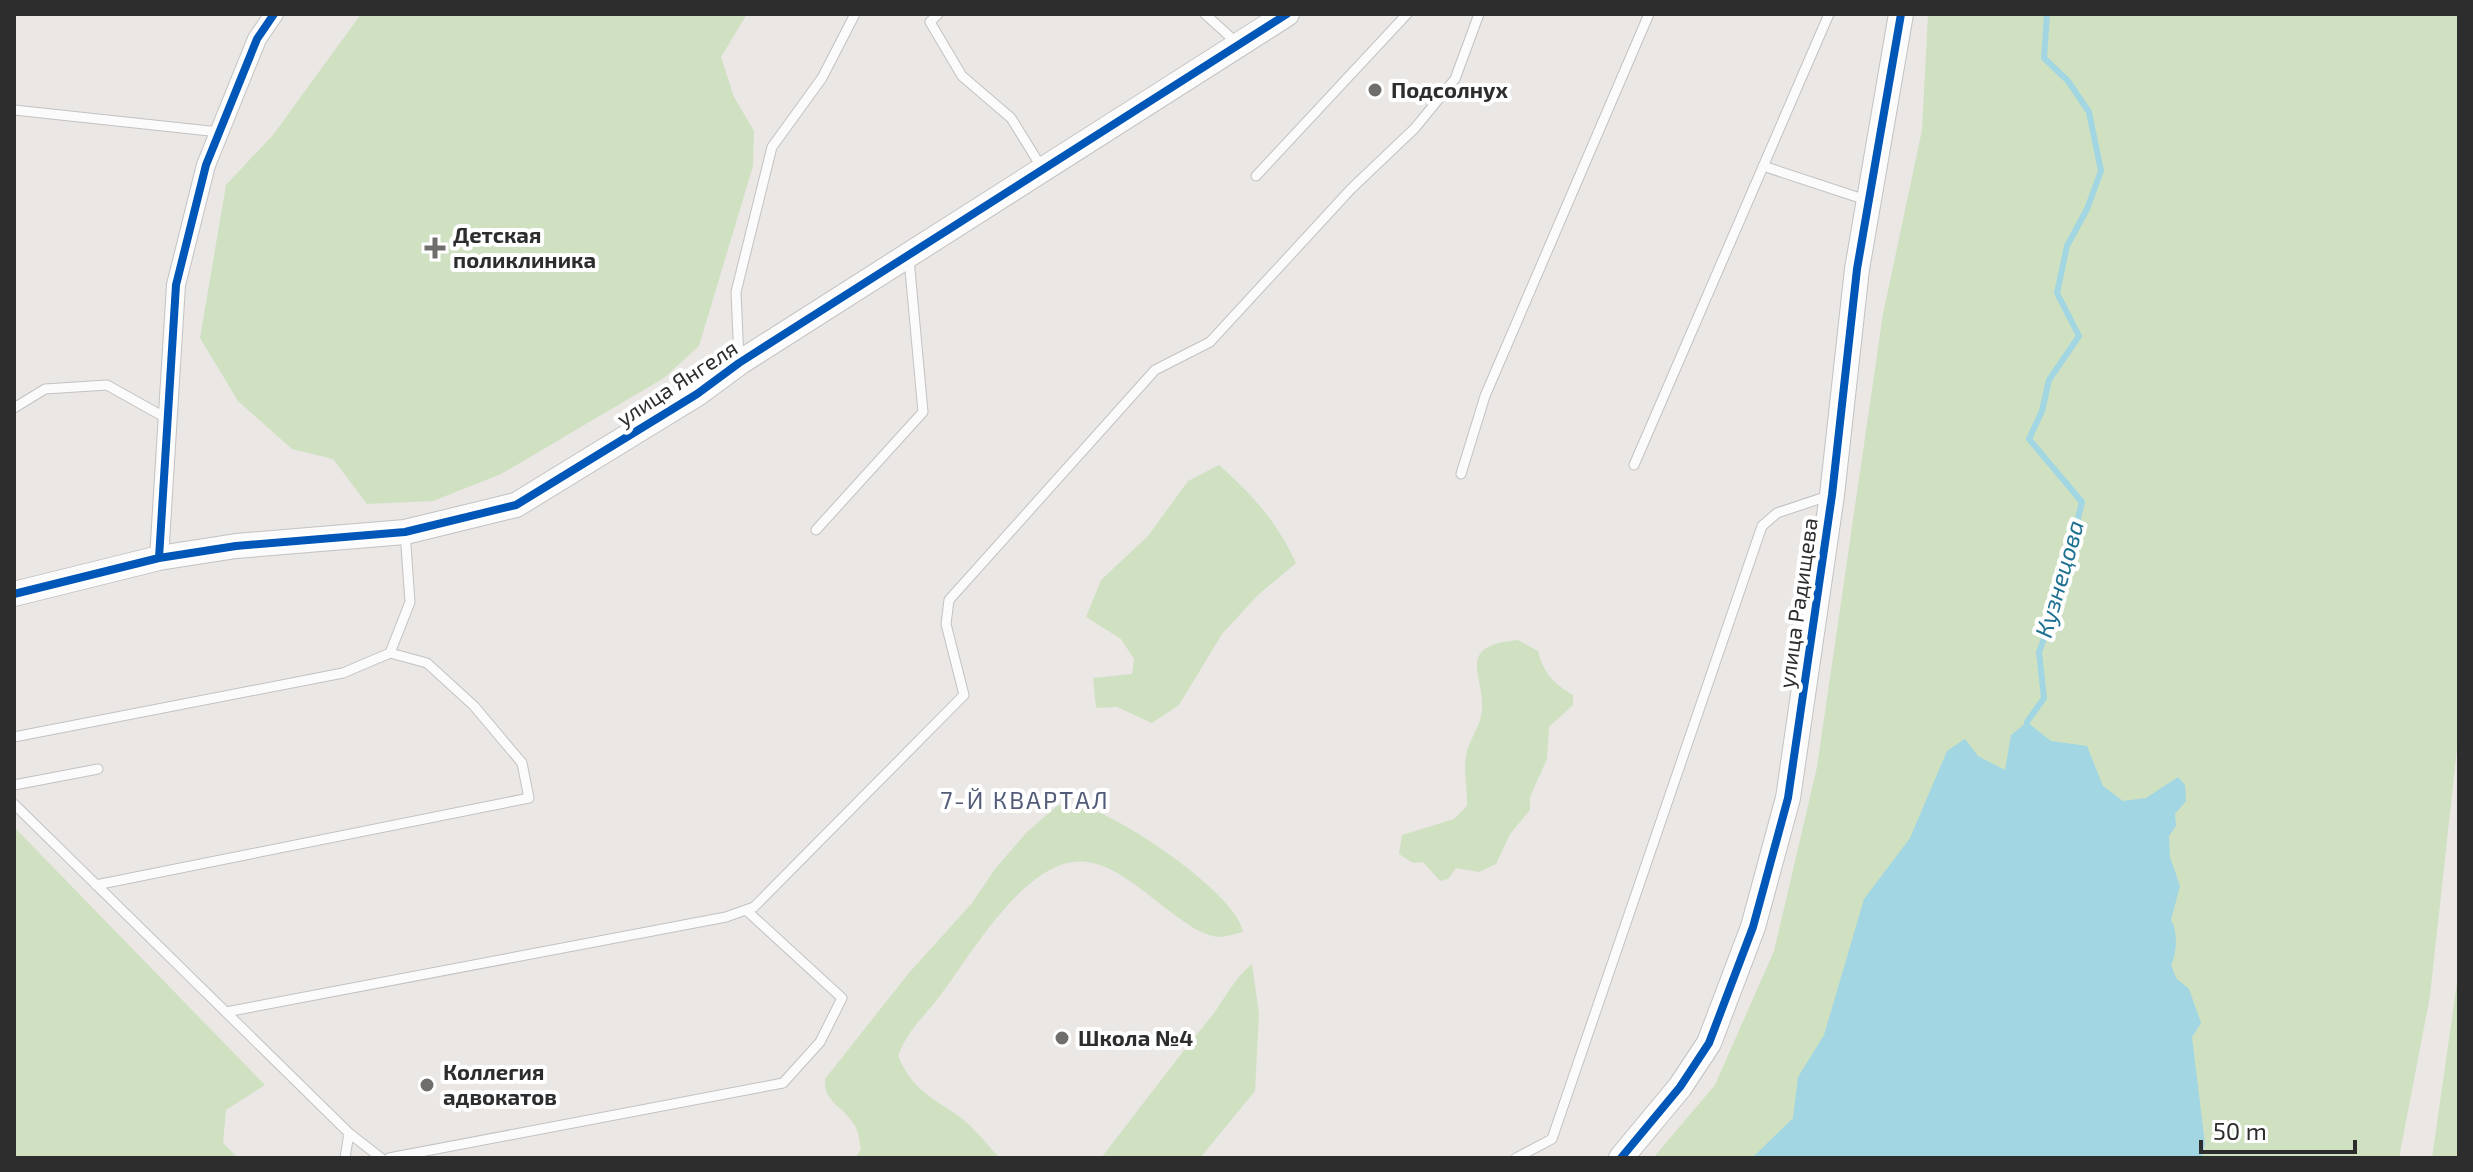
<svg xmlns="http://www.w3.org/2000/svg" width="2473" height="1172" font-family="'Exo 2',sans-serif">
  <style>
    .green { fill: #d0e1c2 }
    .water { fill: #a1d6e2 }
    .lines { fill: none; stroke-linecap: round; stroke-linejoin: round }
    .stream { stroke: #a1d6e2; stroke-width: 6 }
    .lane-casing { stroke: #c3c2c2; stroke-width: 11 }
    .street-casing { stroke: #c3c2c2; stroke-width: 20 }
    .secondary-casing { stroke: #c3c2c2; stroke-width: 26 }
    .lane { stroke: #fcfbfb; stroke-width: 9 }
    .street { stroke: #fcfbfb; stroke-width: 18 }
    .secondary { stroke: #fcfbfb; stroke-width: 24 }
    .cycleway-casing { stroke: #fff; stroke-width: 13 }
    .cycleway { stroke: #0057b8; stroke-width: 8 }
    .poi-dot { fill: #6f6e6d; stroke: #fff; stroke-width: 3 }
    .labels { text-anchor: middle; stroke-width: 8; stroke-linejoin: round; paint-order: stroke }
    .poi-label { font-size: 22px; font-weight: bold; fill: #2d2d2d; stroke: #fff; text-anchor: start }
    .street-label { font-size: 22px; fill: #2d2d2d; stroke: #fff }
    .water-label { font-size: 24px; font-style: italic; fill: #1e7190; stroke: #fff }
    .neighbourhood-label { font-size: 24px; letter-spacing: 2px; fill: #525c79; stroke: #fff }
  </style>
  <rect width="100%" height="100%" fill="#eae7e5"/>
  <path class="green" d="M361,14H747L721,57L734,97L754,131L753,166L699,346L664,378L501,474L433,501L367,504L333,459L292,449L238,401L200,338L226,185L273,135Z
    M1928,14H2459V730L2430,996L2399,1158H1653L1715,1085L1774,951L1817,767L1883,314L1922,130Z
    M1219,465C1253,495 1277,522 1296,563L1258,595L1222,634L1179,705L1152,723L1117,707L1096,708L1093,678L1132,674L1134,659L1121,639L1086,617L1101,580L1148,536L1188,481Z
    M1518,640L1538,651C1544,674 1553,683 1573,695V705L1549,727L1547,759L1530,797V810L1510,834L1496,864L1479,872L1456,868L1448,879L1440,881L1423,862L1413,863L1399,854L1402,835L1454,819L1467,806C1468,790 1463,772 1466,756C1468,742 1478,730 1481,716C1489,679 1450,646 1518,640Z
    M1058,805C1069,807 1083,807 1095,811C1131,824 1237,895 1243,932C1236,933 1226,937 1219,937C1181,934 1132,867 1087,862C1027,854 970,957 939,997C923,1018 907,1031 898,1056C913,1091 932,1097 960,1117C975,1128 987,1145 1000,1158H855L861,1149C859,1140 859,1130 853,1123C842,1105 824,1103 825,1079L908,974L972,903L995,869L1027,832Z
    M14,827L265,1085L226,1110L223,1143L238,1158H14Z
    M1252,964L1259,1014L1255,1091L1200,1158H1101C1138,1111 1173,1063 1211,1017C1225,999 1234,978 1252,964Z
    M2459,968V1158H2432Z"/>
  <path class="water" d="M2027,722L2051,741L2087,746L2103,786L2123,801L2146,798L2178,777L2185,785L2186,801L2175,814L2176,826L2169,836L2170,857L2180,886L2171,920C2178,931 2177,953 2171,965L2176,978L2189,989L2201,1023L2192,1037L2205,1144L2202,1158H1752L1793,1118L1798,1077L1824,1035L1864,899L1910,838L1947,751L1965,739L1978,756L2005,770L2011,735Z"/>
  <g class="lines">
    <path class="stream" d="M2027,730V722L2044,698L2039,652L2056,606L2082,502L2029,439L2042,411L2049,380L2079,336L2057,293L2067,246L2087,209L2101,171L2089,112L2068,81L2044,58L2047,14"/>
    <g class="lane-casing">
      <path id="lane" d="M938,14L930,22L962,76L1011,118L1042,168
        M1205,14L1238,44
        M14,110L219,132
        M1763,166L1866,200
        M1256,176L1407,14
        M739,360L736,292L772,147L822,78L855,14
        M14,408L45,389L107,385L166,418
        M1634,465L1829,14
        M1461,474L1485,396L1649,14
        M816,530L923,412L909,259
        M390,653L410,602L405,532
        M14,737L343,673L390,653L427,663L474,706L522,763L529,798L96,885
        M14,785L98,769
        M14,804L349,1133L381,1158
        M226,1012L726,917L754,907L964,695L946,624L949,600L1155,370L1210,342L1351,189L1415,128L1455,79L1479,14
        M345,1158L349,1133
        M389,1158L783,1083L820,1042L842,998L746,910
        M1516,1158L1552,1139L1762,526L1777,513L1828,496"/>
    </g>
    <g class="street-casing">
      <path id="street" d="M159,558L176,285L206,165L257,39L274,14"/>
    </g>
    <g class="secondary-casing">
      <path id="secondary" d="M14,594L159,558L236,546L405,532L516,505L697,394L739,363L1287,14
        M1621,1158L1680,1087L1709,1043L1753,927L1788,798L1832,495L1857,269L1901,14"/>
    </g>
    <use href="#lane" class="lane"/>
    <use href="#street" class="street"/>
    <use href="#secondary" class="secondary"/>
    <g class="cycleway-casing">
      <path id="cycleway" d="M159,558L176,285L206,165L257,39L274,14
        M14,594L159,558L236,546L405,532L516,505L697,394L739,363L1287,14
        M1621,1158L1680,1087L1709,1043L1753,927L1788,798L1832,495L1857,269L1901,14"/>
    </g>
    <use href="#cycleway" class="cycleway"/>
  </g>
  <g class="poi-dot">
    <circle cx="1375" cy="90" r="8"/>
    <path d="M431 236h8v8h8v8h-8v8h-8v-8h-8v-8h8z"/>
    <circle cx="1062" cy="1038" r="8"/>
    <circle cx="427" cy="1085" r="8"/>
  </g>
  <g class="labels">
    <g class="poi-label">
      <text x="1391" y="98">Подсолнух</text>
      <text x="453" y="243">Детская<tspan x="453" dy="25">поликлиника</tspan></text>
      <text x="1078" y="1046">Школа №4</text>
      <text x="443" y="1080">Коллегия<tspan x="443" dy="25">адвокатов</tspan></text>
    </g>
    <g class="street-label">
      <text transform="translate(677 383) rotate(-33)" y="8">улица Янгеля</text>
      <text transform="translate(1798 603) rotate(-82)" y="8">улица Радищева</text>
    </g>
    <g class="water-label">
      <text transform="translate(2060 579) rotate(-74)" y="8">Кузнецова</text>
    </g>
    <g class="neighbourhood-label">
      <text x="1025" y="809">7-Й КВАРТАЛ</text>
    </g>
  </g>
  <rect width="2473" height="1172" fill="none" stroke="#2d2d2d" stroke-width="32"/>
  <path d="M2201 1140v12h154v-12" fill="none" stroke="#2d2d2d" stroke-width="4"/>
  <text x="2213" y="1140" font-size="24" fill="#2d2d2d" stroke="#ffffff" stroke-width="6" paint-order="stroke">50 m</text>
</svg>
